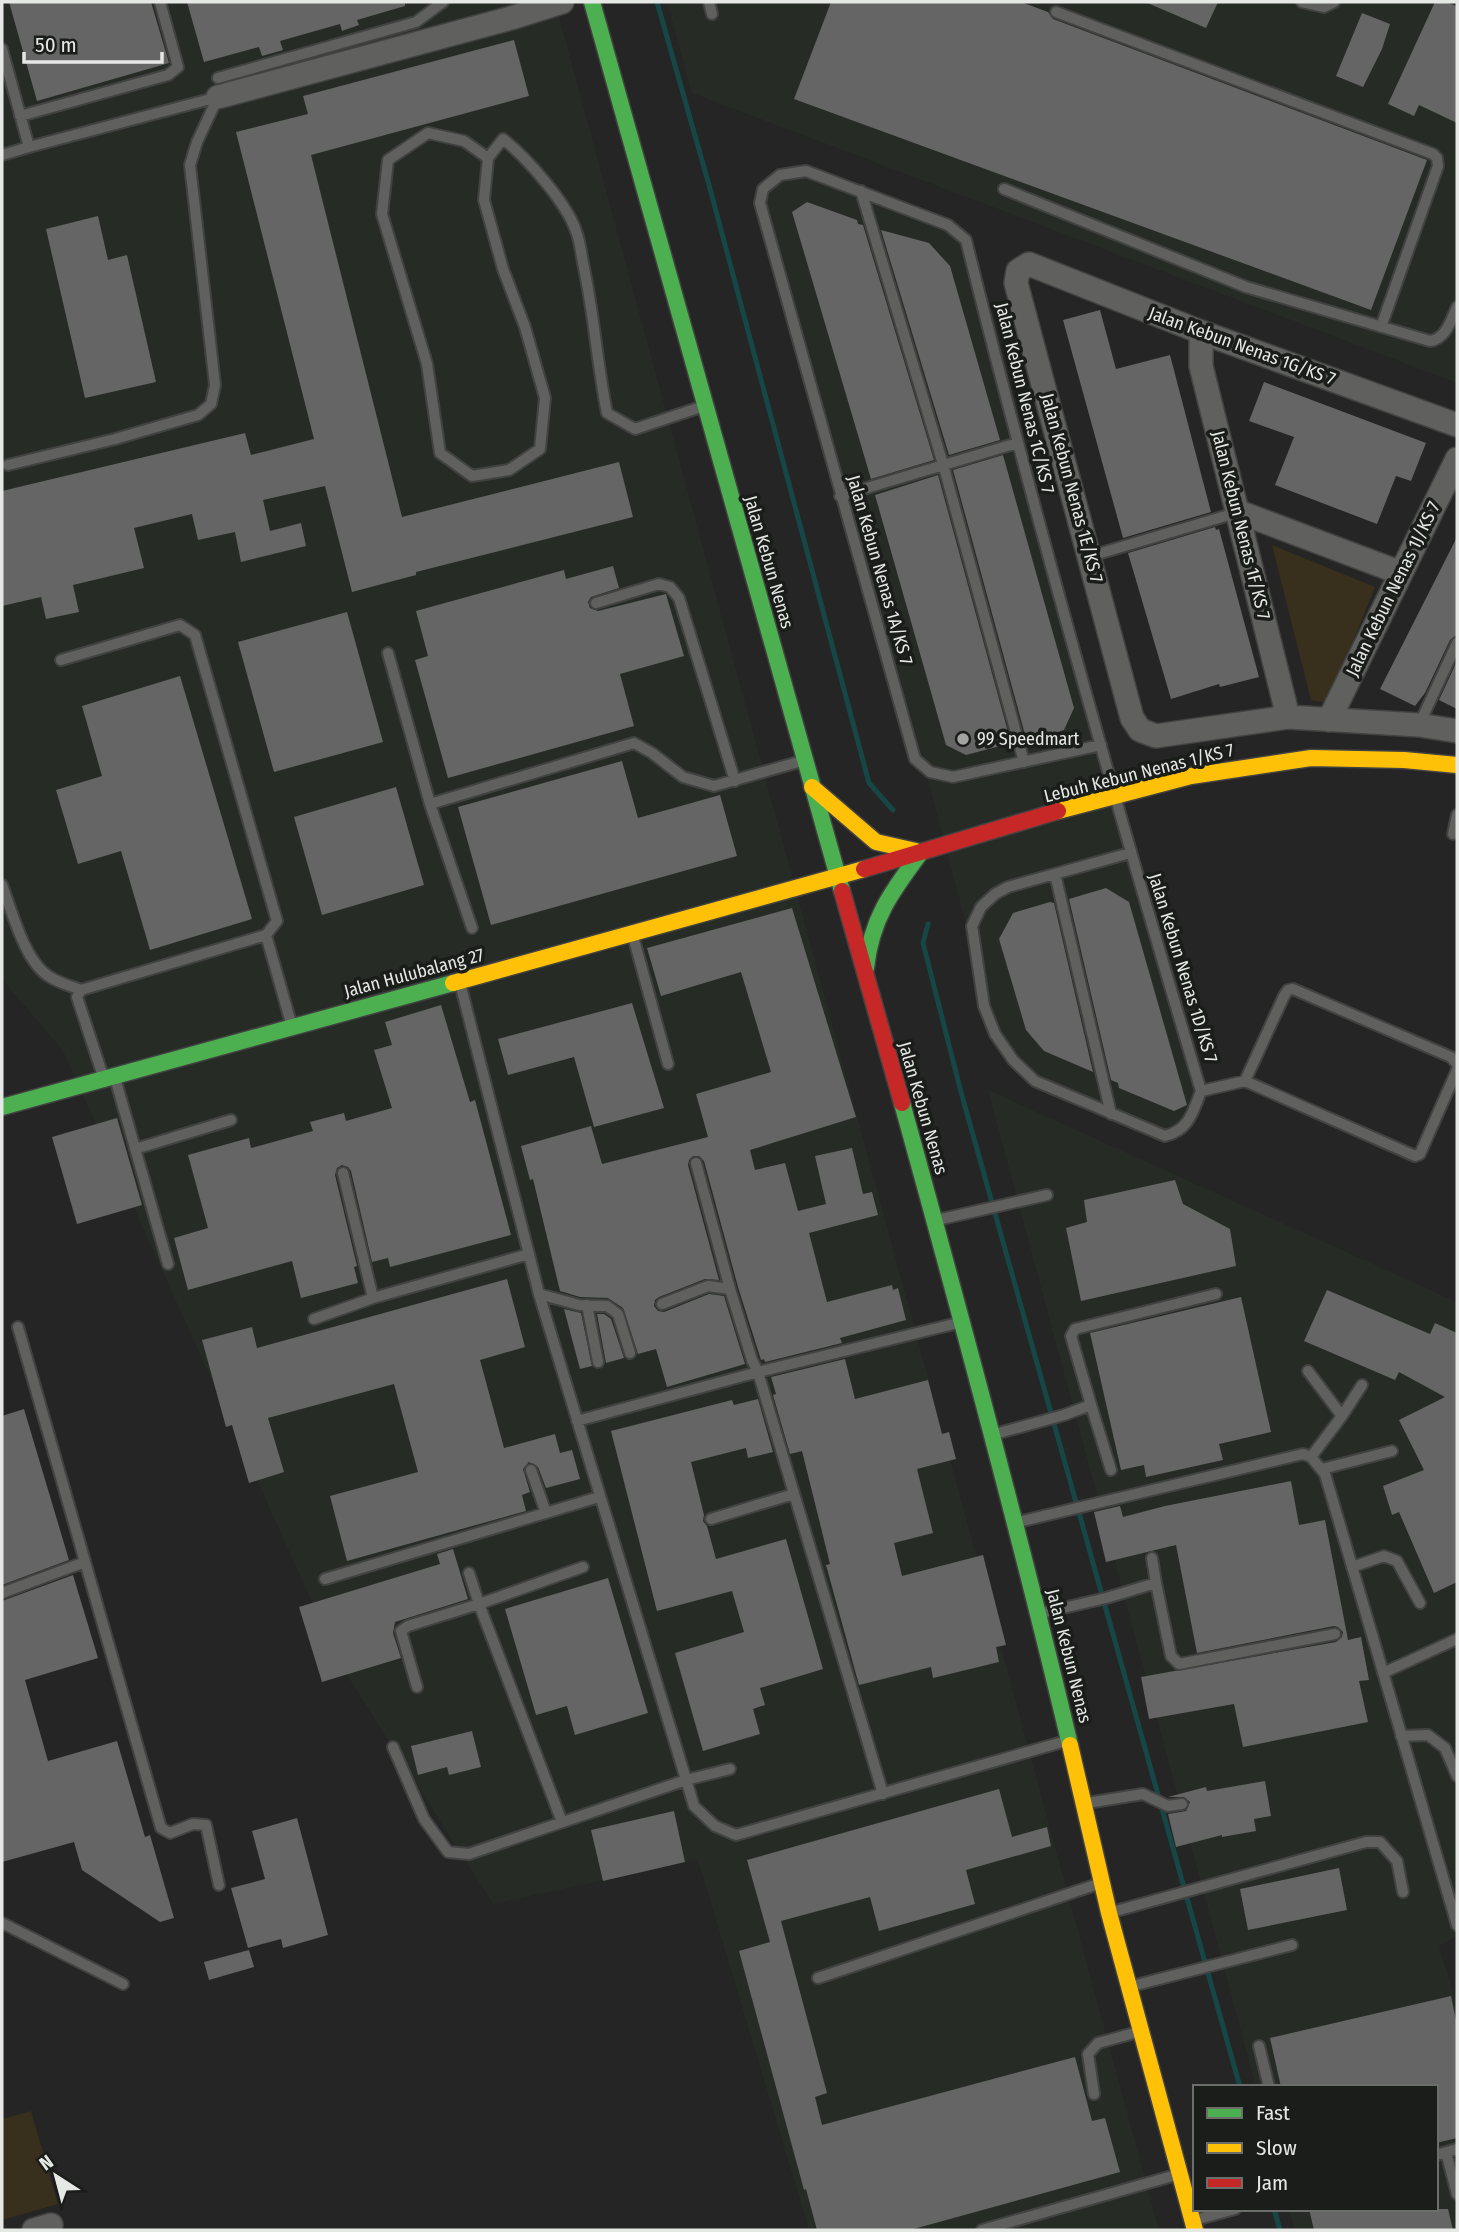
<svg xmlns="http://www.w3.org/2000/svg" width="1459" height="2232" font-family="'Fira Sans Condensed',sans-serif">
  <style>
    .built { fill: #262c25 }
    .green { fill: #382f1c }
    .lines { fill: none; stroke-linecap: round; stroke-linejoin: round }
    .stream { stroke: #174647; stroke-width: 5 }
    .building { fill: #646564 }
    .lane-casing { stroke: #414241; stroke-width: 14 }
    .street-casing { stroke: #414241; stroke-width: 26 }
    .fast-casing { stroke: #414241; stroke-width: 19 }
    .slow-casing { stroke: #414241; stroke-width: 19 }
    .jam-casing { stroke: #414241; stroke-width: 19 }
    .lane { stroke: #60605f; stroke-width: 10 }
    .street { stroke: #60605f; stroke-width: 23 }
    .fast { stroke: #4caf50; stroke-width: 16 }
    .slow { stroke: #ffc107; stroke-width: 16 }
    .jam { stroke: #c62828; stroke-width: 16 }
    .poi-dot { fill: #a2a4a2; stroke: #1a1d1a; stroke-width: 2.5 }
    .labels { text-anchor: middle; stroke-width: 7; stroke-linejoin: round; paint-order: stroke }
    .street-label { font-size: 18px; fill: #e6e8e6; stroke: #1a1d1a }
    .poi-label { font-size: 18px; fill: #e6e8e6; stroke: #1a1d1a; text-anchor: start }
  </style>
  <rect width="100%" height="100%" fill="#242524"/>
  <path class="built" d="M2,2H555L1159,2230H809L698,1860L493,1904L341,1666L63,1051L6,984L2,975Z
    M667,2H1457V383L692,93Z
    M806,175L949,231L962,241L1197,1092L1186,1120L1176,1128L1165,1130L1038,1077L1014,1056L998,1032L988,1007L913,724L765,203L768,191L782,180Z
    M988,1090L1457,1302V1936L1439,1946L1457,2005V2230H1295L1289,2209H1436V2087H1256Z"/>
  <path class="green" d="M1272,545L1375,587L1328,703L1311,700Z
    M31,2111L58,2204L2,2220V2119Z"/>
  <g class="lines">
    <path class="stream" d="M657,2L709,185L869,783L893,810
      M928,924L923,943L961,1092L1240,2087
      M1274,2209L1280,2230"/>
  </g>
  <path class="building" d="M9,2H151L169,63L37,101Z
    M187,2H405V6L357,20L359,25L342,31L340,24L280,41L283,50L262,56L259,47L204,62Z
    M831,2H1021L1048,12L1053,19L1427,160L1371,310L794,99Z
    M1145,2H1218L1206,28Z
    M1435,2H1446L1457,6V123L1419,105L1414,116L1388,104Z
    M1362,13L1390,24L1382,49L1363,87L1336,76Z
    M514,40L529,96L311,155L402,517L619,462L633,517L416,572V575L352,592L325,486L263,500L270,531L301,523L306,546L241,562L235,532L198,540L192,514L134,528L144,568L73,585L79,612L46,619L41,597L2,606V491L245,433L251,455L314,439L236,132L308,114L303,96Z
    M807,202L857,220L858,224L863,225L934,460L871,479L792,212Z
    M98,216L108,260L127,255L156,382L85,398L46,229Z
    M881,230L929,243L950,266L1000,440L949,455Z
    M1100,310L1116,369L1170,355L1211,512L1123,538L1063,320Z
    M1264,382L1426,443L1411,481L1396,476L1377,524L1275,485L1294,437L1249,421Z
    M1003,455L1074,708L1064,730L1027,742L953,470Z
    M938,475L1011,743L966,755L946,745L875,495Z
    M1215,527L1216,530L1219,529L1259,677L1220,687L1219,684L1171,699L1128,553Z
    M1457,537V635L1450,640L1425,693L1415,706L1380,689Z
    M613,566L619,588L591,597L588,602L590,608L598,611L666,594L684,656L620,674L634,726L448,778L415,660L428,656L416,611L564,570L566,579Z
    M347,612L383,742L274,772L238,642Z
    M1457,661V709L1439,700Z
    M180,676L252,919L150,950L121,851L78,864L56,790L102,776L82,706Z
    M622,761L638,818L720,795L737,856L491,925L458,807Z
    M396,787L424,885L322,915L294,817Z
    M1106,888L1129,902L1187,1105L1174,1111L1119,1088L1118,1083L1111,1080L1069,899Z
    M1050,902L1054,903L1093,1072L1044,1051L1026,1030L999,939L1013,913Z
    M792,908L856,1117L750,1150L755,1170L785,1163L798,1211L826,1204L815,1156L852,1148L863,1194L872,1192L878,1215L809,1233L827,1302L892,1285L893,1290L898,1288L906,1320L840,1338L842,1343L765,1362L764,1359L761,1360L738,1287L704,1161L699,1156H693L689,1160L688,1165L719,1280L705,1279L659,1297L655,1300L654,1306L658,1311L664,1312L709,1294L724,1296L745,1364L667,1387L656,1349L638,1354L623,1308L608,1298L580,1297L560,1291L533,1179L530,1180L521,1146L591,1126L602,1164L708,1137L696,1094L771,1072L741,972L661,996L647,948Z
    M632,1003L664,1108L594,1127L574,1057L508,1075L498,1039Z
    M441,1005L470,1102L475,1100L511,1235L390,1267L388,1258L372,1262L351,1171L348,1167L342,1165L337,1168L335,1175L357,1266L354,1267L358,1283L301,1298L292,1261L188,1290L174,1238L208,1228L188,1155L249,1138L251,1148L313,1131L310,1122L344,1113L346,1121L392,1108L374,1050L392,1045L385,1022Z
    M117,1118L142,1205L77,1224L52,1137Z
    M1175,1180L1183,1204L1230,1229L1236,1266L1081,1301L1066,1228L1087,1222L1084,1200Z
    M507,1279L525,1347L480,1360L504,1448L555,1434L560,1453L572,1450L580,1479L546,1488L538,1467L529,1462L523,1469L530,1492L522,1495L526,1511L347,1561L330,1496L418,1472L394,1384L268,1418L284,1472L249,1483L232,1425L226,1427L202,1340L252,1327L257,1348Z
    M1327,1290L1430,1334L1435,1323L1457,1333V1582L1434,1593L1399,1512L1392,1515L1383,1486L1424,1470L1399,1420L1445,1397L1399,1372L1395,1380L1304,1341Z
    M1241,1297L1271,1432L1219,1444L1223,1460L1146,1477L1144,1465L1121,1470L1090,1333Z
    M564,1309L581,1313L592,1366L580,1369Z
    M597,1314H604L611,1319L624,1358L606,1363Z
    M845,1359L855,1399L928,1380L942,1434L949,1432L956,1459L917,1469L933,1533L894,1543L902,1576L983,1555L1006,1645L996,1647L999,1662L933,1678L931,1667L859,1685L826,1565L830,1564L802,1451L790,1454L773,1395L776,1394L771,1377Z
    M758,1399L773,1452L748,1458L746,1448L691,1462L704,1515L703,1521L707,1526L716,1559L786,1539L823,1669L760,1688L765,1705L753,1709L760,1734L703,1751L675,1653L744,1632L732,1591L657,1611L611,1431L732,1400L734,1405Z
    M24,1409L69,1560L2,1585V1416Z
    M1291,1481L1299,1525L1325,1520L1348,1640L1361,1637L1369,1680L1359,1681L1368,1722L1243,1747L1234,1704L1149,1719L1141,1677L1336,1642L1342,1637L1343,1632L1338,1627L1334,1626L1197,1653L1176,1545L1106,1562L1094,1512L1120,1506L1123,1517L1165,1506Z
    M453,1549L468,1599L395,1622L393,1633L401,1658L322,1682L299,1607L440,1564L437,1554Z
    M73,1575L98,1658L25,1680L48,1761L117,1741L145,1837L150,1835L174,1918L160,1922L82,1870L74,1842L2,1862V1601Z
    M608,1578L648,1713L575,1735L567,1706L536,1715L505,1609Z
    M472,1731L481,1767L449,1775L447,1767L418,1775L411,1746Z
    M1265,1781L1271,1816L1254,1819L1256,1831L1222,1837V1835L1176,1847L1168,1814L1186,1811L1190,1802L1184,1797H1168L1206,1787L1207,1791Z
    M999,1789L1012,1837L1047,1827L1051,1846L966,1870L975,1904L879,1931L870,1897L781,1921L827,2093L815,2097L822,2125L1075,2057L1092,2121L1105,2118L1120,2172L910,2230H817L806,2189L804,2190L739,1951L770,1942L747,1860Z
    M674,1811L685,1862L603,1881L591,1830Z
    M297,1818L328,1935L283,1948L281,1939L248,1948L231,1888L265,1879L252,1831Z
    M1339,1868L1347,1910L1248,1930L1240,1889Z
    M249,1950L254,1967L209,1980L204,1962Z
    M1451,1996L1457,2025V2138L1436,2143V2087H1281L1270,2038Z
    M1309,2209H1448L1453,2230H1314Z"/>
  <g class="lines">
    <g class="lane-casing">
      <path id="lane" d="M709,2L712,14
        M1302,2L1324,7L1334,2
        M1056,12L1433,154L1437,158L1438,166L1381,327
        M2,49L29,147L218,97
        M218,78L416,22L443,2
        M20,116L168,75L178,67L160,2
        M2,155L29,147
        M488,158L464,141L428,133L388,160L382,214L427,364L440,453L472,476L509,470L540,449L545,398L525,327L503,269L484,200L488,158L503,139C527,158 566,202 576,231C580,241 581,253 583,263C594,313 597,364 607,413L635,429L704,406
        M1004,189L1246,287L1430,341C1446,339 1451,320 1457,307
        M861,191L943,464L1024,762
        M8,465L115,439L198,415L211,404L215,385L190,165L197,142L218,97
        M840,496L1017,443
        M1091,556L1239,512
        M596,603L659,584L670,587L679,598L735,781
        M388,653L430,804L472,928
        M61,660L180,625L195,635L277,921L266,935L81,990L77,997L103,1076
        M1419,725L1457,643
        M1101,745L953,777L930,772L915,759L760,203L763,189L780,175L806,171L948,225L966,240C1037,526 1117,809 1201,1091C1193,1112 1189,1130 1165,1136L1035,1081L1013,1060L995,1034L984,1006L972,926L981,907L995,894L1008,887L1130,853
        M430,804L634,743L652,753L683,777L714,786L802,761
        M1453,834L1457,815
        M1055,874L1111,1114
        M2,885C12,911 25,963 50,977C59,983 71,986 81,990
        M266,935L291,1023
        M633,936L668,1064
        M460,983L539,1294L694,1806L715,1826L736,1835L1066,1741
        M115,1078L168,1264
        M1245,1081L1284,996L1288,990L1293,989L1451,1057L1457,1064
        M1201,1091L1245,1081L1415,1156L1420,1154L1457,1070
        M135,1149L231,1120
        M696,1163L730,1289L752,1360L758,1372L962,1322
        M343,1173L373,1298
        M937,1220L1047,1195
        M539,1294L579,1305L607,1306L618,1314L630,1353
        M662,1304L708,1286L730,1289
        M587,1305L598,1362
        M314,1319L373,1298L529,1254
        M18,1327L161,1828L170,1833L193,1824L206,1825L219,1885
        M1308,1371L1342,1416
        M1091,1405L1111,1470
        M577,1421L758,1372L883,1794
        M995,1434L1064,1415L1091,1405L1071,1336L1075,1329L1216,1294
        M1311,1457L1342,1416L1362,1385
        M1322,1469L1392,1451
        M531,1470L546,1513
        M711,1519L794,1494
        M1018,1522L1303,1454L1311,1457L1325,1474L1457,1925
        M1352,1567L1384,1556L1397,1561L1420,1603
        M325,1579L599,1497
        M1156,1583L1171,1656L1179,1664L1335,1634
        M2,1593L85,1562
        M1042,1613L1106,1598L1156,1583L1152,1558
        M1383,1673L1457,1639
        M417,1687L401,1631L408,1626L479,1604L469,1573
        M1401,1736L1428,1735L1445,1748L1457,1776
        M393,1747L424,1819L448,1852L469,1854L686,1780L730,1769
        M1087,1803L1143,1794L1168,1806L1182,1804
        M562,1822L479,1604L583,1567
        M1112,1912L1366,1842H1380L1397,1861L1403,1892
        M2,1923L123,1984
        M818,1978L1101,1883
        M1132,1986L1292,1945
        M1259,2046L1269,2087
        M1094,2094L1088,2054L1098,2043L1138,2032
        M1446,2152L1457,2194
        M1436,2155L1457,2149
        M1195,2220L1235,2209
        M982,2230L1176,2175"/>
    </g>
    <g class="street-casing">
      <path id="street" d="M218,97L511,18L562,2
        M1201,332V366L1288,717
        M1457,425L1201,332L1029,264L1018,271L1016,283L1132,718L1140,730L1156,736L1288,717L1419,725L1457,731
        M1239,512L1401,573
        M1329,720L1457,459
        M34,2230L51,2225"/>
    </g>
    <g class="fast-casing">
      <path id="fast" d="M592,2L842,891
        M866,968C871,919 892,891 921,852
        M902,1103C961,1316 1019,1530 1070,1745
        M2,1107L453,983"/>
    </g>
    <g class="slow-casing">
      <path id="slow" d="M812,787L876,842L916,851
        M1058,811L1191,776L1311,758L1404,760L1457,765
        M453,983L864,869
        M1070,1745L1109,1913L1195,2230"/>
    </g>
    <g class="jam-casing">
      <path id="jam" d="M864,869L1058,811
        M842,891L902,1103"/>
    </g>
    <use href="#lane" class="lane"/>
    <use href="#street" class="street"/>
    <use href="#fast" class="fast"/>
    <use href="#slow" class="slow"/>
    <use href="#jam" class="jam"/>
  </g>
  <circle class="poi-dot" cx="963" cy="739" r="7"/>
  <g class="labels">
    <g class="street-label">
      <text transform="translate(1242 346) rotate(20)" y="6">Jalan Kebun Nenas 1G/KS 7</text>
      <text transform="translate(1025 398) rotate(76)" y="6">Jalan Kebun Nenas 1C/KS 7</text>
      <text transform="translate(1072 488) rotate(75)" y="6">Jalan Kebun Nenas 1E/KS 7</text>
      <text transform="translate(1241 525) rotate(76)" y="6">Jalan Kebun Nenas 1F/KS 7</text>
      <text transform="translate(769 562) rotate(74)" y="6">Jalan Kebun Nenas</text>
      <text transform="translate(880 570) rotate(74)" y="6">Jalan Kebun Nenas 1A/KS 7</text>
      <text transform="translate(1393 589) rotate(-64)" y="6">Jalan Kebun Nenas 1J/KS 7</text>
      <text transform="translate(1139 773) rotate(-14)" y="6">Lebuh Kebun Nenas 1/KS 7</text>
      <text transform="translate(1183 968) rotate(73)" y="6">Jalan Kebun Nenas 1D/KS 7</text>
      <text transform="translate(414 973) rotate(-15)" y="6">Jalan Hulubalang 27</text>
      <text transform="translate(923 1108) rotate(74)" y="6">Jalan Kebun Nenas</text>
      <text transform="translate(1069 1656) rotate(76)" y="6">Jalan Kebun Nenas</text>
    </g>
    <g class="poi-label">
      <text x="977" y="745">99 Speedmart</text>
    </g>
  </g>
  <rect width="1459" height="2232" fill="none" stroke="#e6e8e6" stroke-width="7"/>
  <rect x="1193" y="2085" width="245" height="126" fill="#1a1d1a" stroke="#6c6e6c" stroke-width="2"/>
  <rect x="1207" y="2108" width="35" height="10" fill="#4caf50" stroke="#6c6e6c" stroke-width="2"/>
  <text x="1256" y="2120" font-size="21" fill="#e6e8e6">Fast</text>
  <rect x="1207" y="2143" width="35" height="10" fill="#ffc107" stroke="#6c6e6c" stroke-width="2"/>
  <text x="1256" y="2155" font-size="21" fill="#e6e8e6">Slow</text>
  <rect x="1207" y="2178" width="35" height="10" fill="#c62828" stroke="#6c6e6c" stroke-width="2"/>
  <text x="1256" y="2190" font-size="21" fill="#e6e8e6">Jam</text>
  <g transform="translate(56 2176) rotate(324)" stroke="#1a1d1a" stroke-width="5" paint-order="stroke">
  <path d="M0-5L12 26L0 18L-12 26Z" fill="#e6e8e6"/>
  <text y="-10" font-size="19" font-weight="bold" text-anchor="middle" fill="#e6e8e6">N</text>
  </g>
  <path d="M24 52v10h138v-10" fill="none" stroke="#e6e8e6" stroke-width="3.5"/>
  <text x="35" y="52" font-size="21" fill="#e6e8e6" stroke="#1a1d1a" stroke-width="5" paint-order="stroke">50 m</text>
</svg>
